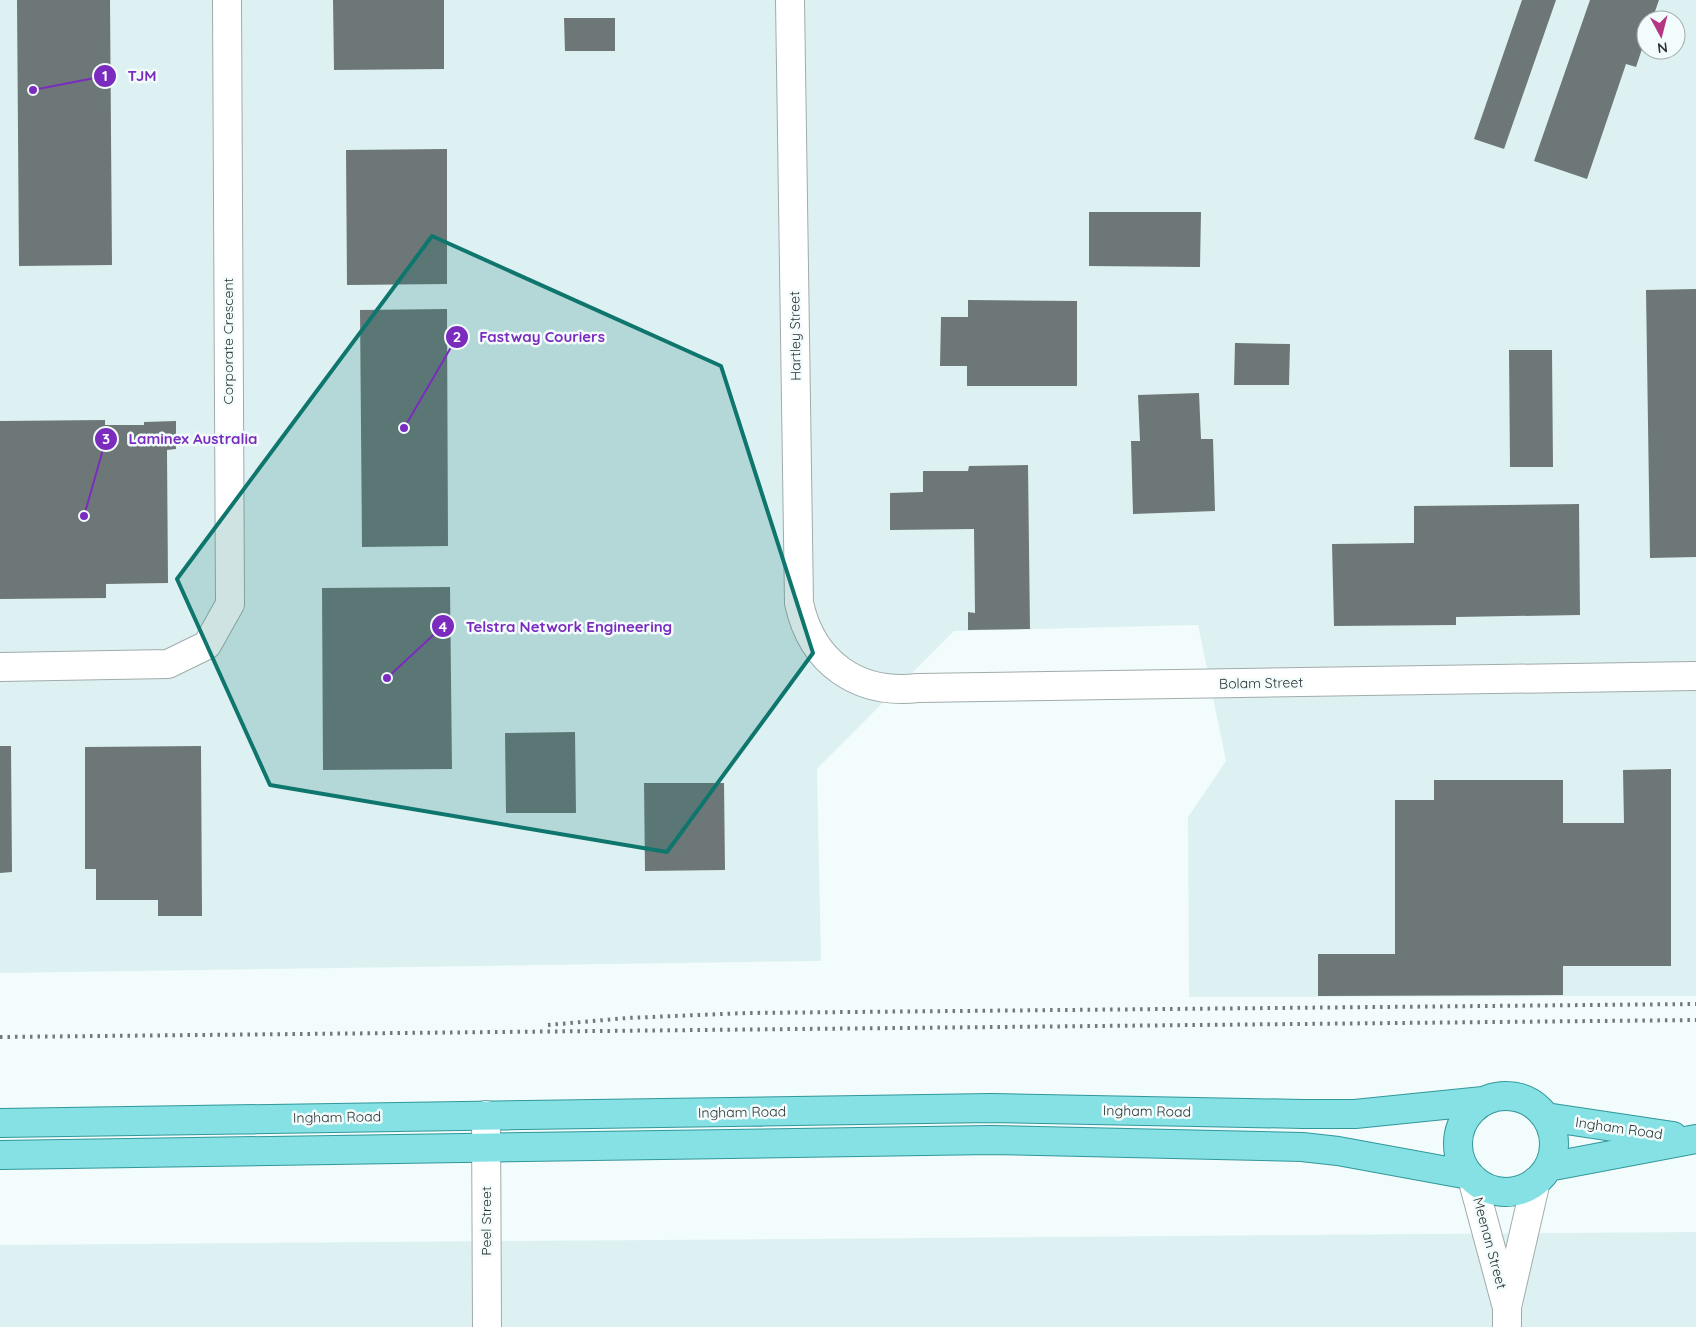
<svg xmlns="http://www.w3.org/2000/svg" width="1696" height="1327" font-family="Quicksand,sans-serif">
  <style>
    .built { fill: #def1f2; fill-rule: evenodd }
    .building { fill: #6e7777 }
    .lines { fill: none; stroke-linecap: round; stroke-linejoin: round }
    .minor-casing { stroke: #a1abab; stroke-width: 30 }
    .major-casing { stroke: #31979a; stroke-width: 30 }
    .minor { stroke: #fff; stroke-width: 28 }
    .major { stroke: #85e1e4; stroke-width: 28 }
    .rail { stroke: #737979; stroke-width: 4; stroke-dasharray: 2.5 5; stroke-linecap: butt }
    .marked { fill: #0f766e; fill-opacity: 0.2; stroke: #0f766e; stroke-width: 4; stroke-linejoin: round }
    .labels { text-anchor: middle; stroke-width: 5; stroke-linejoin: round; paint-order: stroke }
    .street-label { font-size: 14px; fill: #2e3232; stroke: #f2fcfc }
    .leader { fill: none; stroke: #7b2cbf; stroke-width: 2 }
    .callout-dot { fill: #7b2cbf; stroke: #f2fcfc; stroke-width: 2 }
    .mark-label { font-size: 15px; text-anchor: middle; font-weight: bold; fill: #fff }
    .callout-label { font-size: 15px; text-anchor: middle; font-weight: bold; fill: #7b2cbf; stroke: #f2fcfc; stroke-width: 5; stroke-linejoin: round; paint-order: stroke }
  </style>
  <rect width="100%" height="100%" fill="#f2fcfc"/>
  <path class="built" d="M0,0H1696V996L1189,997L1188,817L1226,761L1198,625L954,631L817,769L821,961L0,973ZM1646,20H1676V50H1646Z
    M1696,1232V1327H0V1245Z"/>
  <path class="building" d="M17,0H110L112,265L19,266Z
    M333,0H444V69L334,70Z
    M1522,0H1556L1504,149L1474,139Z
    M1590,0H1659L1652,20H1646V37L1636,67L1626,64L1587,179L1534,161Z
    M564,18H615V51H565Z
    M447,149V284L347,285L346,150Z
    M1089,212H1201L1200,267L1089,266Z
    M1696,289V557L1650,558L1646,290Z
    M968,300L1077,301V386H967V366H940L941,317H968Z
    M447,309L448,546L362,547L360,310Z
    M1235,343L1290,344L1289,385H1234Z
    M1509,350H1552L1553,467H1510Z
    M1199,393L1201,439H1213L1215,511L1133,514L1131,441H1140L1138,395Z
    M105,420V425H144V422L176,421V449L167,450L168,583L106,584V598L0,599V421Z
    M1028,465L1030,629L968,630V612L975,613L974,529L890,530V493L923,492V471H968L969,466Z
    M1579,504L1580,615L1456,617V625L1334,626L1332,544L1414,543V506Z
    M450,587L452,769L323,770L322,588Z
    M575,732L576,813H506L505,733Z
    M0,746H11L12,872L0,873Z
    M201,746L202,916H158V900H96V869H85V747Z
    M1671,769V966H1563V995L1318,996V954H1395V800H1434V780H1563V823H1624L1623,770Z
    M644,783H724L725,870L645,871Z"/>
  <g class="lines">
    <g class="minor-casing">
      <path id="minor" d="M790,0L799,603C812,663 858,695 918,688L1696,676
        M0,667L168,664L207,645L230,604L227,0
        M486,1115L487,1327
        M1472,1178L1506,1304
        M1507,1327V1307L1536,1181"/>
    </g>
    <g class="major-casing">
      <path id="major" d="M1458 1144a48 48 0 1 1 96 0a48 48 0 1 1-96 0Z
        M1546,1117L1673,1136
        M0,1123L991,1108L1303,1114H1355L1483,1101
        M0,1155L991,1140L1302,1147L1338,1151L1469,1175
        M1548,1167L1696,1139"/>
    </g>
    <use href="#minor" class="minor"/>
    <use href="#major" class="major"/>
    <path class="rail" d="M548,1025L627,1018L746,1013L1696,1004
      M0,1037L1696,1020"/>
  </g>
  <path class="marked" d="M432,236L721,366L813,653L667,852L270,785L177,579Z"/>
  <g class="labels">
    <g class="street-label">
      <text transform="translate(795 336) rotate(-91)" y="5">Hartley Street</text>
      <text transform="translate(228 341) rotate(-90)" y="5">Corporate Crescent</text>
      <text transform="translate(1261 683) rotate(-1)" y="5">Bolam Street</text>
      <text transform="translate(1147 1111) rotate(1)" y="5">Ingham Road</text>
      <text transform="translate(742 1112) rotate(-1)" y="5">Ingham Road</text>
      <text transform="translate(337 1117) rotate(-1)" y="5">Ingham Road</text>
      <text transform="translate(1619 1128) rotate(8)" y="5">Ingham Road</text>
      <text transform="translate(486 1221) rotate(-90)" y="5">Peel Street</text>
      <text transform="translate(1490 1243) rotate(75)" y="5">Meenan Street</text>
    </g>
  </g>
  <path class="leader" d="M33 90L105 76M404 428L457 337M84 516L106 439M387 678L443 626"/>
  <g class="callout-dot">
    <circle cx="33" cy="90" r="5"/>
    <circle cx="404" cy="428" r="5"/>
    <circle cx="84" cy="516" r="5"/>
    <circle cx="387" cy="678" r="5"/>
    <circle cx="105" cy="76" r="12"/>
    <circle cx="457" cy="337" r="12"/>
    <circle cx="106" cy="439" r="12"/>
    <circle cx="443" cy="626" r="12"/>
  </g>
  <g class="mark-label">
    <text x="105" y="81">1</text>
    <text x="457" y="342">2</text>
    <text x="106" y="444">3</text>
    <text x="443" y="632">4</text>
  </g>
  <g class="callout-label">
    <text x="142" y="81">TJM</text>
    <text x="542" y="342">Fastway Couriers</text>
    <text x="193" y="444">Laminex Australia</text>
    <text x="569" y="632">Telstra Network Engineering</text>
  </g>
  <g transform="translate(1661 35) rotate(173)"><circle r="24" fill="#f2fcfc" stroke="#a4abab"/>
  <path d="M0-4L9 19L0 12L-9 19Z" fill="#b43582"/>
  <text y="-8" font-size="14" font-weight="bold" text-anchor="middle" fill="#2e3232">N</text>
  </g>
</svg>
